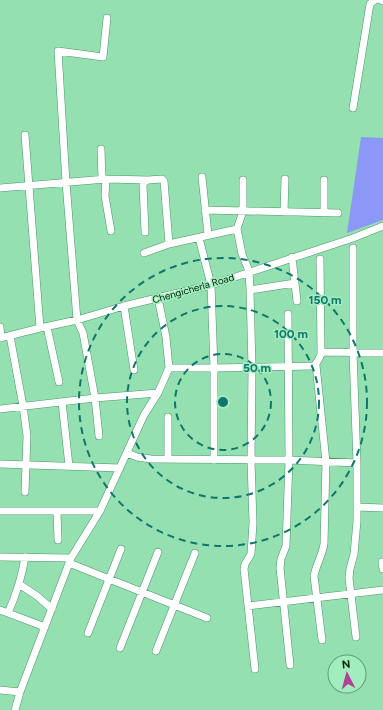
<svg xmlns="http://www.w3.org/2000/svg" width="383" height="710" font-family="Figtree,sans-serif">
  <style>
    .water { fill: #8b98f5 }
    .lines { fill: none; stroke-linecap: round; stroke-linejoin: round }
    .minor-casing { stroke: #4a9468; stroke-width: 8 }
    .minor { stroke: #fff; stroke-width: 7 }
    .ring { fill: none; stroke: #0f766e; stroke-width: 2; stroke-dasharray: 7 5 }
    .labels { text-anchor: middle; stroke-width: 3; stroke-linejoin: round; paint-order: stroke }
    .street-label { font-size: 10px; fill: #042312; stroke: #a2edbd }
    .centre { fill: #0f766e; stroke: #a2edbd; stroke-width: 2 }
    .ring-label { font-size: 12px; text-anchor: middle; font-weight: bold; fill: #0f766e; stroke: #a2edbd; stroke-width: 3; stroke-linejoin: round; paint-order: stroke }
  </style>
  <rect width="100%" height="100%" fill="#95e0b1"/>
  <path class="water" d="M361,137L383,138V220L347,233Z"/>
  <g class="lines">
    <g class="minor-casing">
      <path id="minor" d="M380,0L383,1
        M353,108L370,4L375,0
        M25,135L40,328
        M101,149L102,179
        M202,177L208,235
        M106,179L148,180
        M243,180V211L237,229L242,254L249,271L250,290L252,367L251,461L253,523L251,554L245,564L244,569L255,669
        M0,188L106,179L105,196L111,231
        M205,210L338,213
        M284,212L285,179
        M324,213V180
        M145,232L143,185L144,182L148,180L162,179L164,181L169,244
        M199,238L211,285L214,368V460
        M353,248V353L357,463V521L354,554L350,569L349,578L356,637
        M144,253L169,244L237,229
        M292,257L297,301
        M320,259L321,354
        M250,290L295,283
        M124,306L134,370
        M288,314L289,460L286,546L281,559L280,568L290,665
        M0,327L1,338
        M47,327L59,382
        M10,336L23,406L27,436L25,492
        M0,338L40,328L77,320L124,306L211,285L353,238L383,226
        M316,365L326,462L324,544C322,556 316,565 314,576L322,640
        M169,368H214L312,366C319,364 318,357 323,352L383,353
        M62,402L69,466
        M0,409L95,398L158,393
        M99,436L95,398L83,333L77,320L66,182L58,51L103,57L107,18
        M127,453L137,457L151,459L289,460L357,463
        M168,459V417
        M0,464L120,468
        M357,507L383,508
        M0,511H100
        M57,512L58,540
        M0,557L71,558
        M382,562L383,569
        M69,563L207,618
        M19,584L37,596L52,609
        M248,606L383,590
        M0,610L45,627
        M8,613C16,595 22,577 25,557
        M88,633L121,549
        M120,648L158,552
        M156,651L195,553
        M0,690L20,692
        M15,710L20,692L71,558L100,511L144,415L158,393L169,368L166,337L158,298"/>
    </g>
    <use href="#minor" class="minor"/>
  </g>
  <g class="ring">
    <circle cx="223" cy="402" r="48"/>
    <circle cx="223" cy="402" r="96"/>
    <circle cx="223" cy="402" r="144"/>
  </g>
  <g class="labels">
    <g class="street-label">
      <text transform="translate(193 288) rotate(-16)" y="4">Chengicherla Road</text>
    </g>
  </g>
  <circle cx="223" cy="402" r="6" class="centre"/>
  <g class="ring-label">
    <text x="325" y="304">150 m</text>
    <text x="291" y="338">100 m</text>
    <text x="257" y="372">50 m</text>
  </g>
  <g transform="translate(347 674) rotate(354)"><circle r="19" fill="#a2edbd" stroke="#639c79"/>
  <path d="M0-3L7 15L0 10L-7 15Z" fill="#b1409b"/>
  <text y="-6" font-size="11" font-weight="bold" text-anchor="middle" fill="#042312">N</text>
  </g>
</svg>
